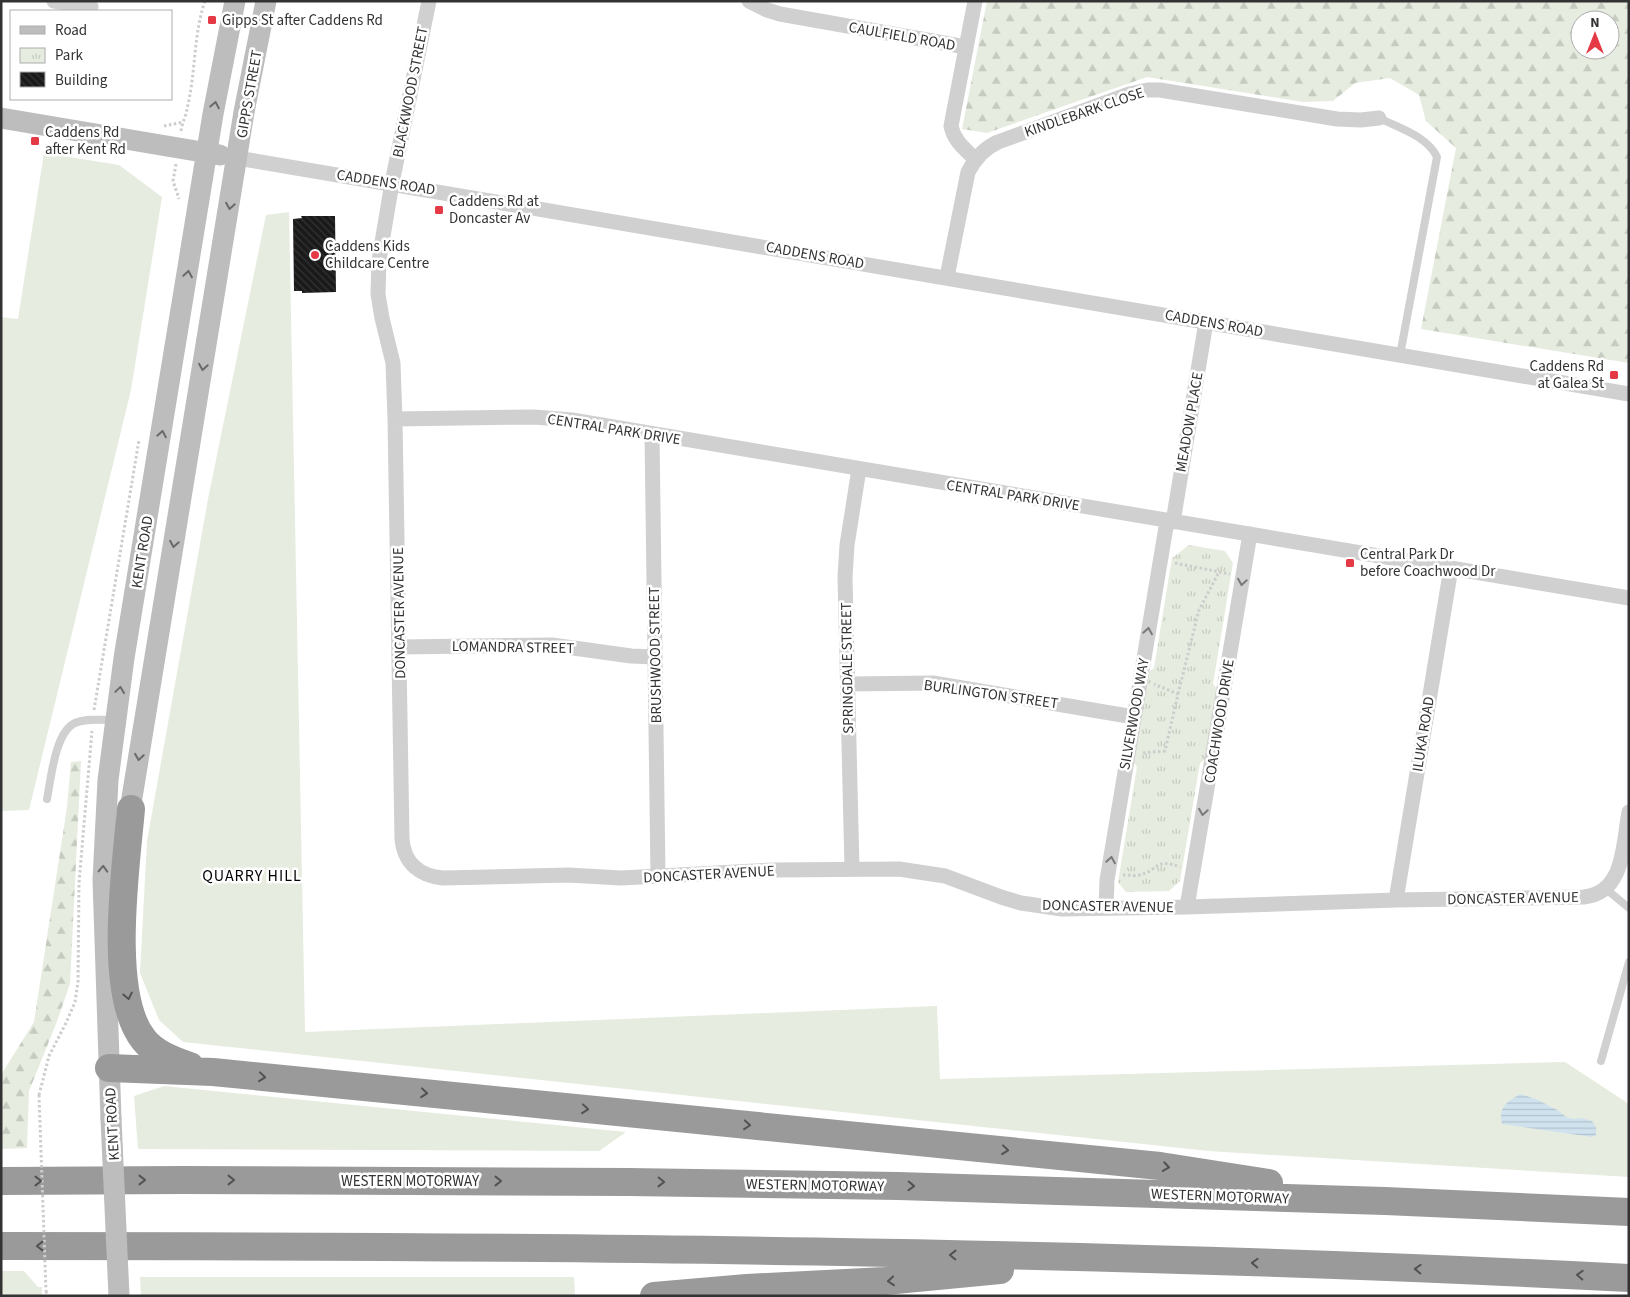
<svg xmlns="http://www.w3.org/2000/svg" width="1630" height="1297" font-family="'Source Sans 3',sans-serif">
  <style>
    .green { fill: #e6ecdf }
    .forest { fill: url(#forest-firs); fill-rule: evenodd }
    .park { fill: url(#park-tufts) }
    .water { fill: url(#water-rules) }
    .building { fill: url(#building-back-hatch) }
    .lines { fill: none; stroke-linecap: round; stroke-linejoin: round }
    .path { stroke: #cdcdcd; stroke-width: 3; stroke-dasharray: 2.5 2.5; stroke-linecap: butt }
    .lane { stroke: #d0d0d0; stroke-width: 8 }
    .street { stroke: #d0d0d0; stroke-width: 15 }
    .secondary { stroke: #bdbdbd; stroke-width: 21 }
    .highway { stroke: #9a9a9a; stroke-width: 28 }
    .path-bridge { stroke: #cdcdcd; stroke-width: 3; stroke-dasharray: 2.5 2.5; stroke-linecap: butt }
    .secondary-bridge { stroke: #bdbdbd; stroke-width: 21 }
    .oneway { stroke: #6a6a6a }
    .oneway2 { stroke: #7a7a7a }
    .oneway3 { stroke: #525252 }
    .poi-dot { fill: #e63946; stroke: #fff; stroke-width: 2 }
    .labels { text-anchor: middle; stroke-width: 5; stroke-linejoin: round; paint-order: stroke }
    .poi-label { font-size: 15px; fill: #333; stroke: #fff; text-anchor: start }
    .street-label { font-size: 15px; fill: #333; stroke: #fff }
    .neighbourhood-label { font-size: 16px; letter-spacing: 1px; fill: #000; stroke: #fff }
  </style>
  <defs>
    <pattern id="forest-firs" width="22" height="20" patternUnits="userSpaceOnUse" patternTransform="scale(1.25)"><rect width="22" height="20" fill="#e6ecdf"/><path d="M5 1l3.5 6h-7zM16 11l3.5 6h-7z" fill="#c6cbc0"/></pattern>
    <pattern id="park-tufts" width="24" height="20" patternUnits="userSpaceOnUse" patternTransform="scale(1.25)"><rect width="24" height="20" fill="#e6ecdf"/><path d="M3 7l-1-3M5 7V3M7 7l1-3M15 17l-1-3M17 17v-4M19 17l1-3" fill="none" stroke="#c6cbc0"/></pattern>
    <pattern id="water-rules" width="6" height="5" patternUnits="userSpaceOnUse" patternTransform="scale(1.25)"><rect width="6" height="5" fill="#cfe2ee"/><path d="M0 2.5h6" fill="none" stroke="#b2c2cd"/></pattern>
    <pattern id="building-back-hatch" width="6" height="6" patternUnits="userSpaceOnUse" patternTransform="scale(1.25)"><rect width="6" height="6" fill="#1a1a1a"/><path d="M-1 5l2 2M0 0l6 6M5-1l2 2" fill="none" stroke="#333"/></pattern>
  </defs>
  <rect width="100%" height="100%" fill="#fff"/>
  <path class="green" d="M44,153L119,165L162,197L131,390L29,810L1,811V317L18,319Z
    M289,212L305,1032L937,1006L940,1079L1565,1062L1629,1104V1177L1209,1151L183,1042L159,1020L140,973L147,841L208,499L266,215Z
    M164,1086L626,1132L599,1151L138,1149L134,1096Z
    M1,1271H24L38,1287H42V1296H1Z
    M140,1277H574L575,1295L141,1296Z"/>
  <path class="forest" d="M987,1H1629V363L1421,329L1456,148L1426,121L1419,95L1390,78L1355,83L1333,101L1303,102L1147,77L987,133L962,129ZM1580,20H1610V50H1580Z
    M81,761L70,984L56,1024L29,1091L27,1148L1,1149V1075L34,1022L67,807L71,762Z
    M1145,1295L1149,1296H964H971Z"/>
  <path class="park" d="M1189,545L1225,551L1233,563L1213,684L1218,690L1207,758L1200,763L1180,881L1169,891L1126,892L1118,882L1137,767L1132,760L1147,673L1154,668L1172,558Z"/>
  <path class="water" d="M1520,1094L1536,1099L1559,1111L1566,1117L1573,1119L1581,1118L1592,1121L1596,1127V1135L1592,1137L1502,1124C1498,1107 1507,1102 1520,1094Z"/>
  <path class="building" d="M301,216H335L336,292L302,293V291H294L293,219L302,218Z"/>
  <g class="lines">
    <path class="path" d="M164,126L183,122
      M181,131C182,123 186,116 187,109C196,73 193,36 205,1
      M176,164L173,181L179,199
      M1175,563L1230,574
      M1178,694L1199,610L1219,572
      M94,710L139,440
      M1143,753L1165,751L1178,694L1154,684
      M1123,875C1128,875 1134,876 1139,875C1159,871 1154,857 1180,867
      M39,1095L49,1056L66,1023L75,1002L78,982L79,883L92,731
      M46,1291L47,1296"/>
    <path class="lane" d="M1379,118C1399,128 1427,136 1437,157L1400,355
      M47,799C51,779 55,732 75,723C86,718 102,720 114,720
      M1606,889L1629,908
      M1601,1061L1629,962"/>
    <path class="street" d="M54,1L91,7
      M429,1L392,183L379,260L378,294L382,318L393,363L395,419L402,839C404,863 420,876 443,878L568,875L621,878L773,870L899,869L945,876L1001,897L1021,903L1062,909L1187,907L1396,900L1584,897C1625,893 1623,843 1629,812
      M749,1L767,10L780,14L966,47
      M975,1L951,126C954,141 965,149 975,159
      M237,158L1629,394
      M947,277L968,172C975,159 984,148 998,142L1129,94L1148,90H1160L1337,119L1361,120L1379,118
      M395,419L534,417L572,420L1629,598
      M652,434L658,876
      M1173,522L1206,322
      M399,647L552,645L631,656L655,657
      M848,684L933,683L1134,717
      M852,869L845,577L847,545L859,469
      M1396,900L1451,568
      M1187,907L1250,534
      M1106,908L1107,880L1167,521"/>
    <path class="secondary" d="M1,118L220,155
      M128,822L244,112L266,1
      M111,1119L103,880L108,780L124,658L213,114L235,1"/>
    <path class="highway" d="M131,809C126,866 107,995 144,1040C155,1054 174,1061 190,1066
      M109,1068L213,1072L1160,1166L1269,1183
      M1,1181L182,1180L628,1182L898,1186L1385,1201L1629,1212
      M1,1246C544,1246 1087,1250 1629,1278
      M654,1296L747,1288L885,1281L1000,1270"/>
    <path class="path-bridge" d="M39,1095L46,1291"/>
    <path class="secondary-bridge" d="M111,1119L119,1296"/>
  </g>
  <defs><path id="oneway-chevron" d="M-2-3.5L2.5 0L-2 3.5" fill="none" stroke-width="1.6" stroke-linecap="round" stroke-linejoin="round" transform="scale(1.25)"/></defs>
  <g class="oneway">
    <use href="#oneway-chevron" transform="translate(215 105) rotate(-79)"/>
    <use href="#oneway-chevron" transform="translate(230 206) rotate(99)"/>
    <use href="#oneway-chevron" transform="translate(188 274) rotate(-81)"/>
    <use href="#oneway-chevron" transform="translate(203 367) rotate(99)"/>
    <use href="#oneway-chevron" transform="translate(162 434) rotate(-80)"/>
    <use href="#oneway-chevron" transform="translate(174 544) rotate(100)"/>
    <use href="#oneway-chevron" transform="translate(120 690) rotate(-82)"/>
    <use href="#oneway-chevron" transform="translate(139 757) rotate(99)"/>
    <use href="#oneway-chevron" transform="translate(103 869) rotate(-88)"/>
  </g>
  <g class="oneway2">
    <use href="#oneway-chevron" transform="translate(1242 582) rotate(99)"/>
    <use href="#oneway-chevron" transform="translate(1148 631) rotate(-81)"/>
    <use href="#oneway-chevron" transform="translate(1203 812) rotate(99)"/>
    <use href="#oneway-chevron" transform="translate(1111 860) rotate(-81)"/>
  </g>
  <g class="oneway3">
    <use href="#oneway-chevron" transform="translate(128 996) rotate(78)"/>
    <use href="#oneway-chevron" transform="translate(262 1077) rotate(6)"/>
    <use href="#oneway-chevron" transform="translate(424 1093) rotate(6)"/>
    <use href="#oneway-chevron" transform="translate(585 1109) rotate(6)"/>
    <use href="#oneway-chevron" transform="translate(747 1125) rotate(5)"/>
    <use href="#oneway-chevron" transform="translate(1005 1150) rotate(6)"/>
    <use href="#oneway-chevron" transform="translate(1166 1167) rotate(9)"/>
    <use href="#oneway-chevron" transform="translate(142 1180)"/>
    <use href="#oneway-chevron" transform="translate(231 1180)"/>
    <use href="#oneway-chevron" transform="translate(38 1181)"/>
    <use href="#oneway-chevron" transform="translate(498 1181)"/>
    <use href="#oneway-chevron" transform="translate(661 1182) rotate(1)"/>
    <use href="#oneway-chevron" transform="translate(911 1186) rotate(2)"/>
    <use href="#oneway-chevron" transform="translate(40 1246) rotate(180)"/>
    <use href="#oneway-chevron" transform="translate(953 1255) rotate(-179)"/>
    <use href="#oneway-chevron" transform="translate(1255 1263) rotate(-178)"/>
    <use href="#oneway-chevron" transform="translate(1418 1269) rotate(-178)"/>
    <use href="#oneway-chevron" transform="translate(1580 1275) rotate(-177)"/>
    <use href="#oneway-chevron" transform="translate(891 1281) rotate(175)"/>
  </g>
  <g class="poi-dot">
    <rect x="207" y="15" width="10" height="10" rx="2.5"/>
    <rect x="30" y="136" width="10" height="10" rx="2.5"/>
    <rect x="434" y="205" width="10" height="10" rx="2.5"/>
    <circle cx="315" cy="255" r="5"/>
    <rect x="1609" y="370" width="10" height="10" rx="2.5"/>
    <rect x="1345" y="558" width="10" height="10" rx="2.5"/>
  </g>
  <g class="labels">
    <g class="poi-label">
      <text x="222" y="25">Gipps St after Caddens Rd</text>
      <text x="45" y="137">Caddens Rd<tspan x="45" dy="17">after Kent Rd</tspan></text>
      <text x="449" y="206">Caddens Rd at<tspan x="449" dy="17">Doncaster Av</tspan></text>
      <text x="325" y="251">Caddens Kids<tspan x="325" dy="17">Childcare Centre</tspan></text>
      <text x="1604" y="371" text-anchor="end">Caddens Rd<tspan x="1604" dy="17">at Galea St</tspan></text>
      <text x="1360" y="559">Central Park Dr<tspan x="1360" dy="17">before Coachwood Dr</tspan></text>
    </g>
    <g class="street-label">
      <text transform="translate(902 36) rotate(10)" y="5">CAULFIELD ROAD</text>
      <text transform="translate(410 92) rotate(-79)" y="5">BLACKWOOD STREET</text>
      <text transform="translate(249 94) rotate(-80)" y="5">GIPPS STREET</text>
      <text transform="translate(1084 112) rotate(-19)" y="5">KINDLEBARK CLOSE</text>
      <text transform="translate(386 182) rotate(9)" y="5">CADDENS ROAD</text>
      <text transform="translate(815 255) rotate(10)" y="5">CADDENS ROAD</text>
      <text transform="translate(1214 323) rotate(10)" y="5">CADDENS ROAD</text>
      <text transform="translate(1189 422) rotate(-80)" y="5">MEADOW PLACE</text>
      <text transform="translate(614 429) rotate(9)" y="5">CENTRAL PARK DRIVE</text>
      <text transform="translate(1013 495) rotate(9)" y="5">CENTRAL PARK DRIVE</text>
      <text transform="translate(142 552) rotate(-81)" y="5">KENT ROAD</text>
      <text transform="translate(399 613) rotate(-91)" y="5">DONCASTER AVENUE</text>
      <text transform="translate(513 647) rotate(1)" y="5">LOMANDRA STREET</text>
      <text transform="translate(655 655) rotate(-91)" y="5">BRUSHWOOD STREET</text>
      <text transform="translate(847 668) rotate(-91)" y="5">SPRINGDALE STREET</text>
      <text transform="translate(991 694) rotate(8)" y="5">BURLINGTON STREET</text>
      <text transform="translate(1134 714) rotate(-80)" y="5">SILVERWOOD WAY</text>
      <text transform="translate(1219 721) rotate(-81)" y="5">COACHWOOD DRIVE</text>
      <text transform="translate(1423 734) rotate(-81)" y="5">ILUKA ROAD</text>
      <text transform="translate(709 874) rotate(-3)" y="5">DONCASTER AVENUE</text>
      <text transform="translate(1513 898) rotate(-1)" y="5">DONCASTER AVENUE</text>
      <text transform="translate(1108 906) rotate(1)" y="5">DONCASTER AVENUE</text>
      <text transform="translate(112 1124) rotate(-93)" y="5">KENT ROAD</text>
      <text x="410" y="1186">WESTERN MOTORWAY</text>
      <text transform="translate(815 1185) rotate(1)" y="5">WESTERN MOTORWAY</text>
      <text transform="translate(1220 1196) rotate(2)" y="5">WESTERN MOTORWAY</text>
    </g>
    <g class="neighbourhood-label">
      <text x="252" y="881">QUARRY HILL</text>
    </g>
  </g>
  <rect width="1630" height="1297" fill="none" stroke="#333333" stroke-width="5"/>
  <rect x="10" y="10" width="162" height="90" fill="#ffffff" stroke="#adadad"/>
  <rect x="20" y="26" width="25" height="8" fill="#bdbdbd" stroke="#adadad"/>
  <text x="55" y="35" font-size="15" fill="#333333">Road</text>
  <rect x="20" y="48" width="25" height="15" fill="url(#park-tufts)" stroke="#adadad"/>
  <text x="55" y="60" font-size="15" fill="#333333">Park</text>
  <rect x="20" y="72" width="25" height="15" fill="url(#building-back-hatch)" stroke="#adadad"/>
  <text x="55" y="85" font-size="15" fill="#333333">Building</text>
  <g transform="translate(1595 35)"><circle r="24" fill="#ffffff" stroke="#adadad"/>
  <path d="M0-4L9 19L0 12L-9 19Z" fill="#e63946"/>
  <text y="-8" font-size="14" font-weight="bold" text-anchor="middle" fill="#333333">N</text>
  </g>
</svg>
